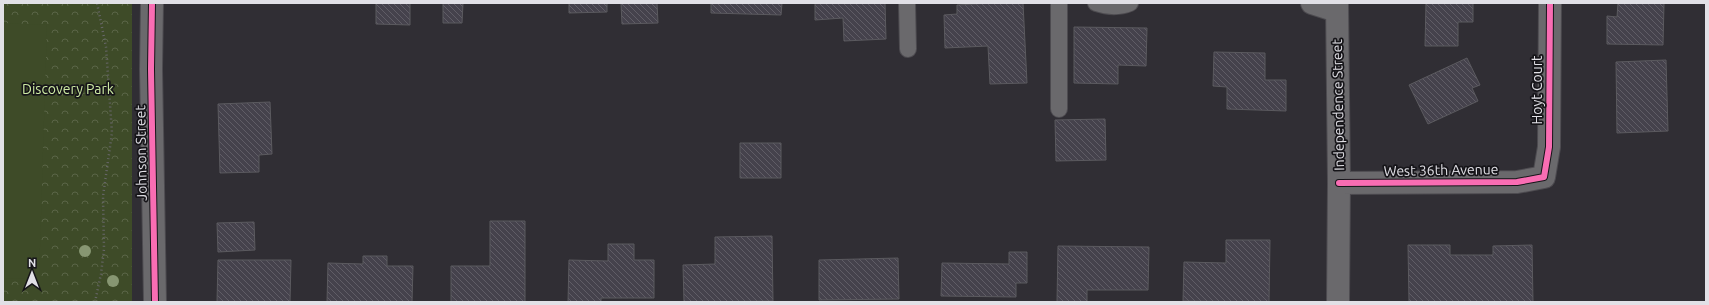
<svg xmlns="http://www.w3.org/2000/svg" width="1709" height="305" font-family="Ubuntu,sans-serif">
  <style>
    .park { fill: url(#park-crowns) }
    .pitch { fill: #3e4b28 }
    .building { fill: url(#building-back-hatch); stroke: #5b5a5f }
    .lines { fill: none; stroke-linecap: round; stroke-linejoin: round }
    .lane-casing { stroke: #4d4b50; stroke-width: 18 }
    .street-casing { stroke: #4d4b50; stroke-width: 24 }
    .path { stroke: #68676a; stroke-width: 2.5; stroke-dasharray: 1 3; stroke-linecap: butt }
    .lane { stroke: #6a696c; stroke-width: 16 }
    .street { stroke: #6a696c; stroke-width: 22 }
    .cycleway-casing { stroke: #161519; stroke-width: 8 }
    .cycleway { stroke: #f96db3; stroke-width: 6 }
    .tree { fill: #879672 }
    .labels { text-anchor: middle; stroke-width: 3.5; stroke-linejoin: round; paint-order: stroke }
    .park-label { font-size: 14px; fill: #ceeba4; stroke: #161519 }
    .street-label { font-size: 14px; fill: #e1e0e6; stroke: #161519 }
  </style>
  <defs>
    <pattern id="park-crowns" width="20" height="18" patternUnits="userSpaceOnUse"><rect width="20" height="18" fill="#3e4b28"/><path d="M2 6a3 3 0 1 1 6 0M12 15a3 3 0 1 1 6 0" fill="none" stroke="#5a6547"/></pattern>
    <pattern id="building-back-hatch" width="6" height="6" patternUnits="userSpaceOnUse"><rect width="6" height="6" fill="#45424c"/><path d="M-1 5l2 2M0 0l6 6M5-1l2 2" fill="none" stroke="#605d66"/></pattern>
  </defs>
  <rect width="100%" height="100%" fill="#302e34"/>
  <path class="park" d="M3,3H132V302H3Z"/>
  <path class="pitch" d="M3,23L47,25L39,279L3,278Z"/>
  <path class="building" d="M376,3H410V25L376,24Z
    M443,3H463L462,23H443Z
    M569,3H607V12L569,13Z
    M621,3H657L658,23L622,24Z
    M711,3H782L781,15L711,13Z
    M815,3H885L886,39L844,41L843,18L815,20Z
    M992,3H1023L1027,83L990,84L988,46L945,48L944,15L957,14V5Z
    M1426,3H1486H1473V22H1458V46H1425Z
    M1618,3H1664L1663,45L1607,44V16L1617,17Z
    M1074,27L1147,28L1146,66L1118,65V84L1074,83Z
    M1214,52L1265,53V80H1286V111L1227,109V87L1213,86Z
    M1467,58L1480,85L1472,88L1478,101L1428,124L1409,85Z
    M1666,60L1668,131L1617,133L1616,62Z
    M270,102L272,154L259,155V172L220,173L218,104Z
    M1105,119L1106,160L1056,161L1055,120Z
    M740,143H781V178H740Z
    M490,221H525V302H451V266H490Z
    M254,222L255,250L218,252L217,223Z
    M772,236L773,301L684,302L683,265L715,264V237Z
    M1226,240H1270L1269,302L1183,301L1184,262L1226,263Z
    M608,244H634V260H654V298H601V302H568L569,260L608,261Z
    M1408,245H1450V255H1493V246L1532,245L1533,302H1409Z
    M1058,246L1149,247L1148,290H1087V302H1057Z
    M1009,252H1027V283H1016V297L941,296L942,263L1009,264Z
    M363,256H387V266H413L412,302H327L328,263L363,264Z
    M898,258L899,299L819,300V260Z
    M218,260H291L290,302H217Z"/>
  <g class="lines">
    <g class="lane-casing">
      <path id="lane" d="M907,3L908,49
        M1059,3V109
        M1096,3C1108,7 1118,8 1130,3"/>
    </g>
    <g class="street-casing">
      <path id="street" d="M152,3L151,69L155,302
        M1312,3L1337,11
        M1337,3L1339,183L1338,302
        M1339,183L1517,182L1544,177L1549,147L1550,3"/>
    </g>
    <path class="path" d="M95,302L101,274L104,249L103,196L112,133L106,47L97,3"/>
    <use href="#lane" class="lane"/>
    <use href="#street" class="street"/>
    <g class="cycleway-casing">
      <path id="cycleway" d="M152,3L151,69L155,302
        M1339,183L1517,182L1544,177L1549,147L1550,3"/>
    </g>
    <use href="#cycleway" class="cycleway"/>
  </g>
  <g class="tree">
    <circle cx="85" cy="251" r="6"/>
    <circle cx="113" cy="281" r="6"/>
  </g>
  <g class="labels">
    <g class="park-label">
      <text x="68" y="94">Discovery Park</text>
    </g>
    <g class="street-label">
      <text transform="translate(1537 90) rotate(-90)" y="5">Hoyt Court</text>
      <text transform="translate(1338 105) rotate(-91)" y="5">Independence Street</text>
      <text transform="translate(141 153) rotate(-91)" y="5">Johnson Street</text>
      <text transform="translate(1441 170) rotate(-1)" y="5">West 36th Avenue</text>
    </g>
  </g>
  <rect width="1709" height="305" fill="none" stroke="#e1e0e6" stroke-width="8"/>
  <g transform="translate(32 273)" stroke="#161519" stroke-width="3" paint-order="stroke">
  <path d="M0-3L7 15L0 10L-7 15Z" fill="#e1e0e6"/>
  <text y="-6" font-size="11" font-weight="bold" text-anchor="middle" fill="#e1e0e6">N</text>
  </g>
</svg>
